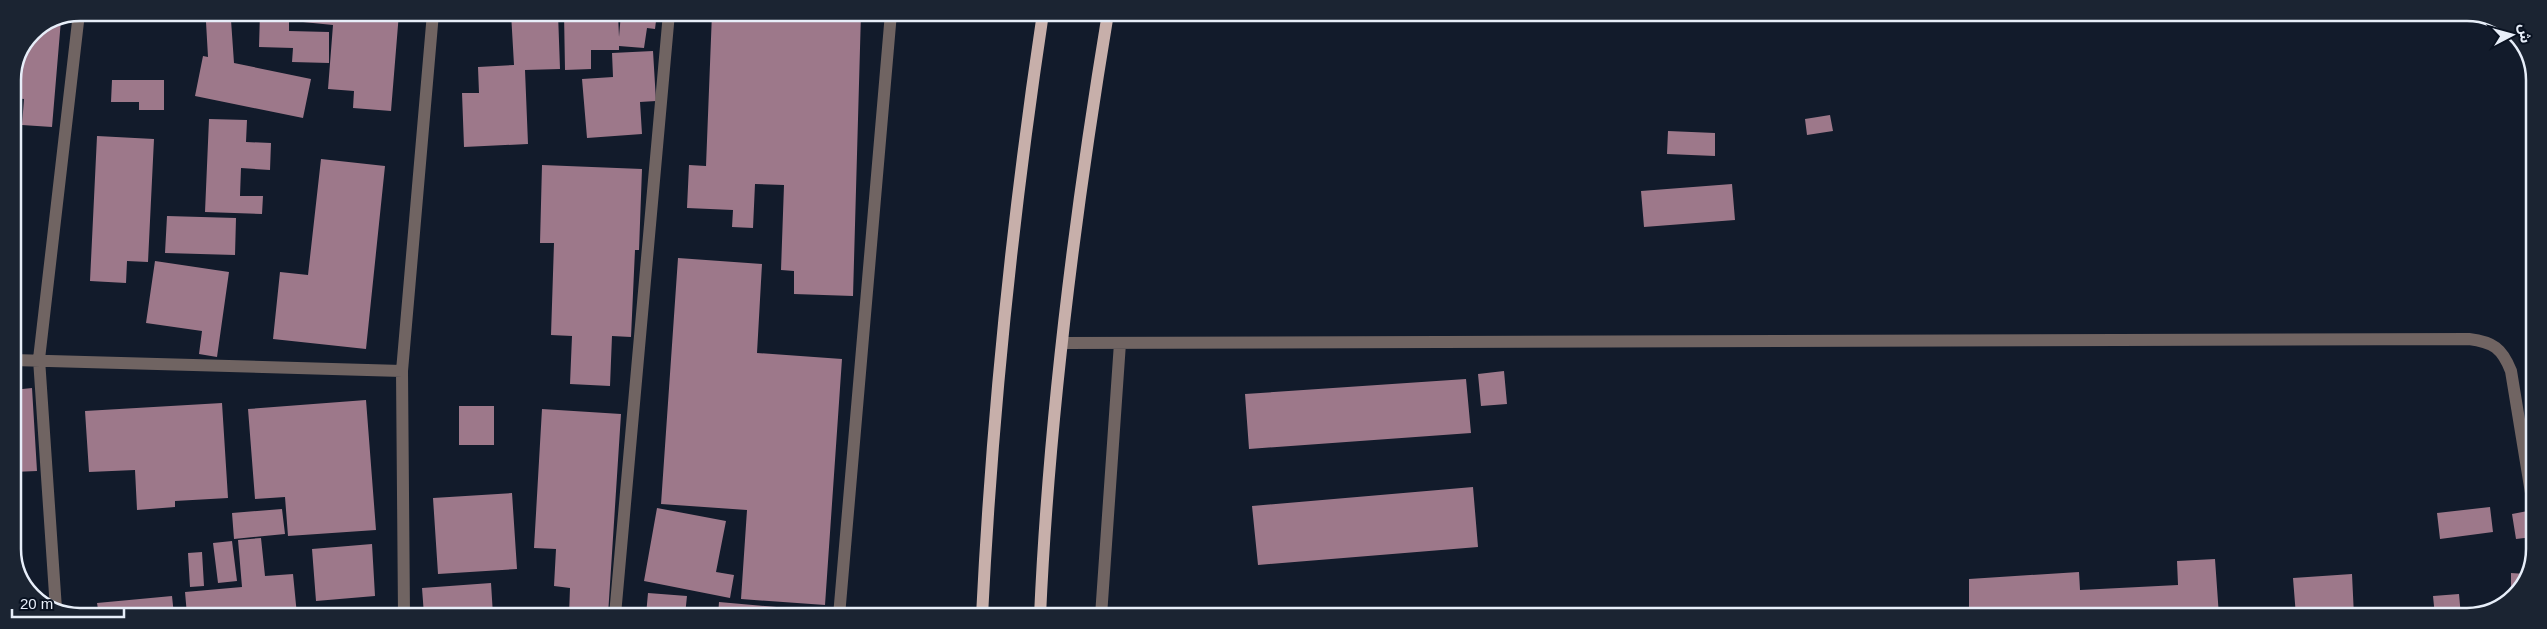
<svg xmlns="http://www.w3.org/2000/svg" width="2547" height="629" font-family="Arial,'Noto Sans Arabic',sans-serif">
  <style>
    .building { fill: #9d788a }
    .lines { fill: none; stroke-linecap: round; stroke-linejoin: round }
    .minor { stroke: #706462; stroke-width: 12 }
    .primary { stroke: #c7afaa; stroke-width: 12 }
    .rim { fill: none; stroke: #e7eef9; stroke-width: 2.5 }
  </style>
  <rect width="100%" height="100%" fill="#121b2b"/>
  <path class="building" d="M260,13H289V31L329,32V63L292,62L293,48L259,47Z
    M303,13H399L391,111L353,108L354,91L328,89L333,25L303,22Z
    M511,13H558L560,69L525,70L528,144L464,147L462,93H479L478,67L514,65Z
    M564,13H618L619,37L621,13H657L655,29L647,28L644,48L619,46V50H591V69L565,70Z
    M712,13H861L853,296L794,294V271L781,270L784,185L755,184L753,228L732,227L733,210L687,208L689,165L706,166Z
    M61,20L52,127L22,125L24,99L13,98V80L32,32Z
    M231,20L234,63L311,79L303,118L195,96L203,56L208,57L206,22Z
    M653,51L656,101L640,102L642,134L587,138L582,79L613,77L612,53Z
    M112,80H164V110H139V102H111Z
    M1830,115L1833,131L1807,135L1805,119Z
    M209,119L247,120L246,142L271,143L270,170L241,168L240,196H263L262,214L205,212Z
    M1668,131L1715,133V156L1667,154Z
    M97,136L154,139L148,262L127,261L126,283L90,281Z
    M321,159L385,166L366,349L273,339L280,272L308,275Z
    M542,165L642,169L639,250H635L631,337L612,336L610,386L570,384L572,336L551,335L554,243H540Z
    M1732,184L1735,220L1644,227L1641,191Z
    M167,216L236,218L235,255L165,253Z
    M678,258L762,264L757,353L842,359L825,605L741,599L747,510L661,504Z
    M155,261L229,272L217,357L199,354L202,331L146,323Z
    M1504,371L1507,404L1481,406L1478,374Z
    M1466,379L1471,433L1249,449L1245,394Z
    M32,388L37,471L13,472V390Z
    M366,400L376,530L288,536L285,497L255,499L248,409Z
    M222,403L228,498L175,501V507L137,510L135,470L89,472L85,411Z
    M459,406H494V445H459Z
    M542,409L621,414L608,615H569L570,588L554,586L556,549L534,548Z
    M1473,487L1478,547L1258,565L1252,506Z
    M512,493L517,569L438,574L433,498Z
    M2490,507L2493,532L2440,539L2437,513Z
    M657,508L726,521L716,572L734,575L730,598L644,581Z
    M282,509L285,534L234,539L232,513Z
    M2533,510V537L2516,539L2512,514Z
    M261,538L265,576L293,574L297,615H187L185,592L242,587L238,540Z
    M232,541L237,581L218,583L213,543Z
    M372,544L375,596L316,601L312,549Z
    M202,552L204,586L190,587L188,553Z
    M2215,559L2219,616H1969V579L2079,572L2080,590L2178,585L2177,561Z
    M2511,573L2526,574L2514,594H2511Z
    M2352,574L2354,616H2296L2293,578Z
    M491,583L493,615H424L422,588Z
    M648,593L687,596L685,615H646Z
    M2459,594L2461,616H2435L2433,596Z
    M172,596L174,615H99L97,603Z
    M719,602L800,609L799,616H718Z
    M372,608L373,615H345L344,611Z
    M1925,608V616H1871V611Z
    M328,611V615H304V613Z"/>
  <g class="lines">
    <path class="minor" d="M1063,343L2469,339C2493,342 2502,348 2511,371L2533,505
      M13,360L402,371
      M56,609L39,359L79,13
      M404,615L402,371L433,13
      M615,615L669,13
      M839,616L891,13
      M1101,616L1120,343"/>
    <path class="primary" d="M982,616C992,414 1013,212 1043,13
      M1040,616C1049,414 1075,212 1108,13"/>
  </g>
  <path d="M0 0H2547V629H0ZM80 21H2467A59 59 0 0 1 2526 80V549A59 59 0 0 1 2467 608H80A59 59 0 0 1 21 549V80A59 59 0 0 1 80 21Z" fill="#1b2432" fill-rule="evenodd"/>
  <path class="rim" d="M80 21H2467A59 59 0 0 1 2526 80V549A59 59 0 0 1 2467 608H80A59 59 0 0 1 21 549V80A59 59 0 0 1 80 21Z"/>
  <g transform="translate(2512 35) rotate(84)" stroke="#091221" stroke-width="4" paint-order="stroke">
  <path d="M0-4L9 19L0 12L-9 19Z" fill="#e7eef9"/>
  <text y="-8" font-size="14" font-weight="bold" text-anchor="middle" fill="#e7eef9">ش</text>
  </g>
  <path d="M12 609v8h112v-8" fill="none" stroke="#e7eef9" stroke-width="2.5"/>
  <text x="20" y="609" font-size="15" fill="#e7eef9" stroke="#091221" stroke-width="4" paint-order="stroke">20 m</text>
</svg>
